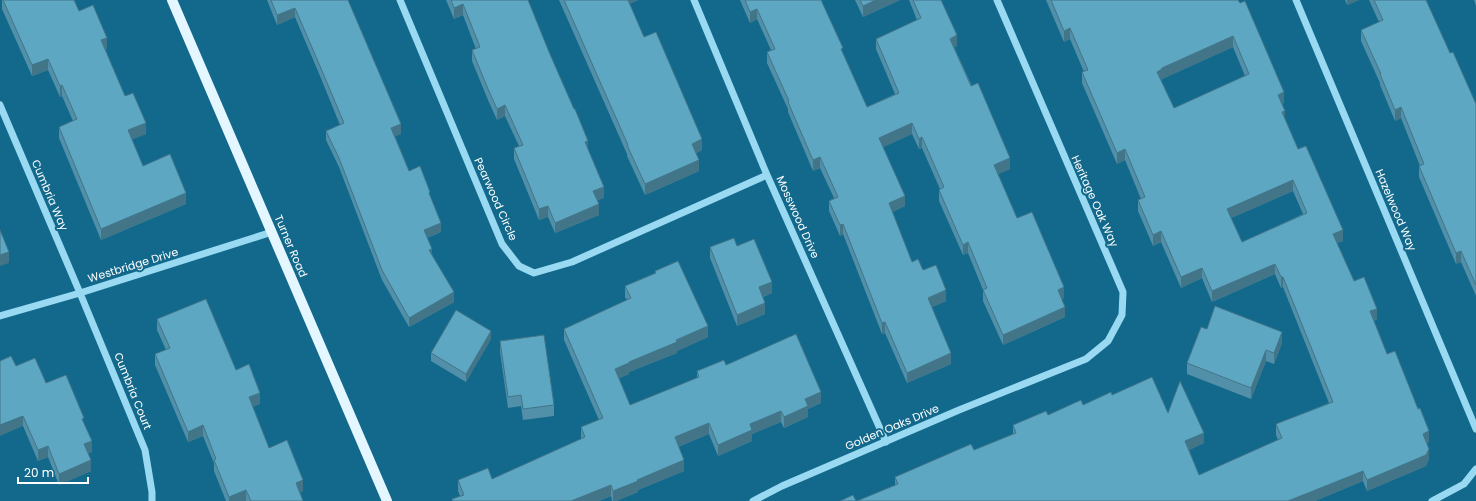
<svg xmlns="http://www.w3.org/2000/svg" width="1476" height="501" font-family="Poppins,sans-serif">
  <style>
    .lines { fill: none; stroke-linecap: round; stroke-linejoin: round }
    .minor { stroke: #99d9f1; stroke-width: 7 }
    .major { stroke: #e4f6ff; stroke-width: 10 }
    .wall { fill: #5190a8; fill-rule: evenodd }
    .shaded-wall { fill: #427588 }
    .building { fill: #5ea7c3; stroke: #427588; fill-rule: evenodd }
    .labels { text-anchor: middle; stroke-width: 4; stroke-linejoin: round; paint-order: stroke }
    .street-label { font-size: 11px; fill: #fff; stroke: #12698c }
  </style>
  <rect width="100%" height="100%" fill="#12698c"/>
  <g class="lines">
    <path class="minor" d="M400,0L502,244L519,266L534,273L572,262L767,175
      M694,0L767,175L886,442
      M1296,0L1476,429
      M0,105L80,293L145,450L152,492V501
      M0,316L80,293L272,232
      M753,501L782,486L959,410L1086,359L1108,341L1122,315L1123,292L997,0
      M1432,501L1464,484L1476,469"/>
    <path class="major" d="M172,0L387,501"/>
  </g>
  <path class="wall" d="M2,0H74L79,11L107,49H105L125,96L146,134L132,139L143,166L186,204L101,240L59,138V127L73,121L62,96L60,97L48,70L32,76L2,9Z
    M267,0H348L401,134L395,136L409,171L430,196L441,232L427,238L432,254L454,302L409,327L382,280L339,167L326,140V131L340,125L320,76L295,17L277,25Z
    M446,0H528L588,149L604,198L597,200L599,215L555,233L548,217L539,220L514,159V148L519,146L505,116L497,120L488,100L472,61V50L476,49L463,15L454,19Z
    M559,0H638L629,4L644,37L702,150L696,153L699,171L645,195L627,156V154Z
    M740,0H821L843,53L867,107L895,94L876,49V39L917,20L909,0H941L957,46L954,47L1010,169L998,174L1017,218L1064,298L1062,299L1065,317L1003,345L983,301V290L968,253L963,255L939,201V190L940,189L922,148L919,149L912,134L883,147L905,206L892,212L912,262L923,270L946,301L932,307L951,364L907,383L885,333L882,334L843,234L840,236L829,211V201L834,198L820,168L813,171L788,112V109L767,63V52L771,50L757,19L750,23Z
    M855,0H900L863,17Z
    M1046,0H1238L1284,103L1282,104L1285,119L1298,149L1343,241L1337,243L1354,281L1377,319L1374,321L1387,354L1429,442L1427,443L1429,459L1426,466L1367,491L1363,481L1315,501H857L895,485V477L974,450L1013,434V425L1083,405L1112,395L1168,413L1204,443L1189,450L1199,475L1278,440L1276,435V424L1329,403L1283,287L1281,288L1275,274L1212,302L1202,278L1181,288L1161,242L1153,246L1138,211V200L1141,199L1125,160L1117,164L1082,83V72H1084L1070,39L1064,42ZM1233,47L1245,76L1174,108L1161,81L1162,80V79ZM1293,191L1303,214L1242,242L1231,218Z
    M1345,0H1359L1347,5Z
    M1369,0H1426L1450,53L1476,104V296L1461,262L1456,264L1419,177V166H1420L1401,118L1395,121L1380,85V83L1361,41V30L1379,22Z
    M1474,0H1476V6Z
    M710,247L772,293L763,297L765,314L737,326L710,258Z
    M655,271L708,337L677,351V353L629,372V374L619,378L630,405L697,378V371L726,365L821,403L808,409V417L784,428L781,422L752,434V441L718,456L709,434L678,447L684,471L638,490V492L616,501H612L611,496L599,501H452V499L460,496L458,491V480L492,479L581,439V427L599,420L564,340V329L627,300L625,297V286L655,273Z
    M157,319L236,370L260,404L252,407L269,448L303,491L300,492L303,501H226L214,471V463L203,436L188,442L155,365V354L166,350L157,330Z
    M1207,329L1282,343L1274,364L1266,361L1251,399L1187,374V363Z
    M491,339L466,382L431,361V353Z
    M500,341L554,405V416L523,420L521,406L508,408L500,352Z
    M16,366L46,383L84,423L92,452L88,453L91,471L59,485L48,457L38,461L23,426Z"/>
  <path class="shaded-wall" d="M625,0H638L625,6Z
    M876,0H900L863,17V6Z
    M1347,0H1359L1347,5Z
    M463,4V15L454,19V8Z
    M295,8V17L277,25V15Z
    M757,9V19L750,23V12Z
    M1070,28V39L1064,42V31Z
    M957,35V46L950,49V39Z
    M1233,36V47L1162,79V80L1157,82V72L1162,68Z
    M107,38V49L101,51V40Z
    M48,59V70L32,76V65Z
    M62,85V96L60,97V86Z
    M1284,92V103L1278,106V95Z
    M505,105V116L497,120V109Z
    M1401,107V118L1395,121V110Z
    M1285,111V122L1282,112Z
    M146,123V134L128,141V130Z
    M912,123V134L879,149V138Z
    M401,124V134L391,138V128Z
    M922,137V148L919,149V139Z
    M702,139V150L692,155V144Z
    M588,141V152L585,142Z
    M1125,149V160L1117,164V153Z
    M820,157V168L813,171V160Z
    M1010,158V169L994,176V165Z
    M699,160V171L645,195V184Z
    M1293,180V191L1227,220V209Z
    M604,187V198L593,202V191Z
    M186,193V204L101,240V229Z
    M905,196V206L889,214V203Z
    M599,204V215L555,233V223Z
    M548,206V217L539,220V209Z
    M441,223V232L424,239V230Z
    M843,224V234L840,236V225Z
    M1343,230V241L1333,245V234Z
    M1161,231V242L1153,246V235Z
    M968,242V253L963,255V245Z
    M432,249V258L429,250Z
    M1461,251V262L1456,264V253Z
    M9,252V263L0,266V255Z
    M1275,264V274L1212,302V291Z
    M1202,268V278L1181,288V277Z
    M1281,277H1283V287L1281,288Z
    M772,282V293L759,298V287Z
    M1064,287V298L1058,301V290Z
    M946,290V301L928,309V298Z
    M454,292V302L409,327V318Z
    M765,303V314L737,326V315Z
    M1065,307V317L1003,345V335Z
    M1377,309V319L1370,322V311Z
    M885,322V333L882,334V323Z
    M708,326V337L677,351V353L629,372V374L615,380V369L629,362Z
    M491,331V339L466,382V374Z
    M1282,332V343L1274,364V353Z
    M1266,350V361L1251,399V388Z
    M951,353V364L907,383V373Z
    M821,392V403L808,409V417L784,428V417L805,399Z
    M260,393V404L249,408V397Z
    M781,411V422L752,434V441L718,456V445L750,424Z
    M23,416V426L0,436V425Z
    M709,423V434L675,448V437Z
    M203,425V436L188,442V432Z
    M1429,431V442L1423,444V434Z
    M1204,433V443L1185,452V441Z
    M92,441V452L84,455V444Z
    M48,446V457L38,461V450Z
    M1429,449V459L1426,466L1367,491V480Z
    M91,460V471L59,485V474Z
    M684,460V471L638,490V492L616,501H613V491L637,480Z
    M1363,471V481L1315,501H1288Z
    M303,480V491L296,494V483Z
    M611,485V496L599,501H571Z
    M246,490V501H229V497Z"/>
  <path class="building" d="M3,0H74L79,11L93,5L107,38L101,40L125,96L133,93L146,123L128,130L143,166L170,154L186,193L101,229L59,127L77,119L62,85L60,86L48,59L32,65Z
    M271,0H348L401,124L391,128L409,171L420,166L430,192L429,193L441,223L424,230L432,249L429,250L454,292L409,318L382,270L339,158L326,131L344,123L320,66L295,8L277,15Z
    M451,0H528L549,52L574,109H575L588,141L585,142L604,187L593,191L599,204L555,223L548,206L539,209L514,148L523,145L505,105L497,109L488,89L472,50L480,47L463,4L454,8Z
    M564,0H628L644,37L656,32L702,139L692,144L699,160L645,184L627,145H628Z
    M745,0H821L843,48L841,49L867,107L899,93L876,39L921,18L913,0H941L957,35L950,39L971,86L978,83L1010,158L994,165L1017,218L1032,212L1064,287L1058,290L1065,307L1003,335L983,290L987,288L968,242L963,245L939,190L944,187L922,137L919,139L912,123L879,138L905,196L889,203L912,262L918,259L923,270L936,265L946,290L928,298L951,353L907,373L885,322L882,323L843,224L840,225L829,201L838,197L820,157L813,160L788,102L789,101L767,52L775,49L757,9L750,12Z
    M860,0H876L863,6Z
    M1051,0H1238L1240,3L1245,1L1284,92L1278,95L1285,111L1282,112L1298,149L1306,146L1343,230L1333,234L1354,281L1364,277L1377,309L1370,311L1387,354L1395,351L1418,409L1420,408L1429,431L1423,434L1429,449L1426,455L1367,480L1363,471L1288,501H857L898,484L895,477L971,444L974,450L1016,433L1013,425L1046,411L1048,415L1081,400L1083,405L1111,392L1112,395L1152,377L1168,413L1180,381L1204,433L1185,441L1199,475L1282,438L1276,424L1333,402L1283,277H1281L1275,264L1212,291L1202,268L1181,277L1161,231L1153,235L1138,200L1145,197L1125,149L1117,153L1082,72L1088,70L1070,28L1064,31ZM1233,36L1249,74L1174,108L1157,72L1162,69V68ZM1293,180L1307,213L1242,242L1227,209Z
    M1374,0H1426L1450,53L1453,52L1476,104V285L1461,251L1456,253L1419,166L1424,164L1401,107L1395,110L1380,74H1381L1361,30L1383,20Z
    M0,230L9,252L0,255Z
    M734,238L737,246L754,239L772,282L759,287L765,303L737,315L710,247Z
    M678,261L708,326L676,340L677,342L629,362V363L615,369L630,405L699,377L697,371L724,360L726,365L796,334L821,392L805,399L808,406L784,417L781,411L750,424L752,430L718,445L709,423L675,437L684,460L637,480L638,481L613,491L611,485L571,501H453L452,499L464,495L458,480L488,468L492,479L585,437L581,427L603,418L564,329L631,298L625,286L656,273L655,271Z
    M206,299L236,370L249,364L260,393L249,397L269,448L287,440L303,480L296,483L303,501H251L246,490L229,497L214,460L216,459L203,425L188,432L155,354L170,348L157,319Z
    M1215,306L1282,332L1274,353L1266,350L1251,388L1187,363L1201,327L1207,329Z
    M456,310L491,331L466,374L431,353Z
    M544,335L554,405L523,409L521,395L508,397L500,341Z
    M11,356L16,366L35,358L46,383L66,375L84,418L82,419L92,441L84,444L91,460L59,474L48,446L38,450L23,416L0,425V361Z
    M853,495L856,501H840Z"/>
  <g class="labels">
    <g class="street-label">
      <text transform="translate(50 195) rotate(67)" y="4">Cumbria Way</text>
      <text transform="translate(496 199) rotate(66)" y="4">Pearwood Circle</text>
      <text transform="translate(1095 201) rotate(66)" y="4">Heritage Oak Way</text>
      <text transform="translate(1396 210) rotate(67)" y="4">Hazelwood Way</text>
      <text transform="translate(798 217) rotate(66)" y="4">Mosswood Drive</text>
      <text transform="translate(291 246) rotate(67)" y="4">Turner Road</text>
      <text transform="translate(133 265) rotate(-17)" y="4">Westbridge Drive</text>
      <text transform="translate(133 391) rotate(68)" y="4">Cumbria Court</text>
      <text transform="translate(892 427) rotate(-23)" y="4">Golden Oaks Drive</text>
    </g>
  </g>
  <path d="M18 477v6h70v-6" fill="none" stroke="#ffffff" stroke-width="2"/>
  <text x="24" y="477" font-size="12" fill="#ffffff" stroke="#12698c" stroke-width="3" paint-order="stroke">20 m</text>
</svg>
